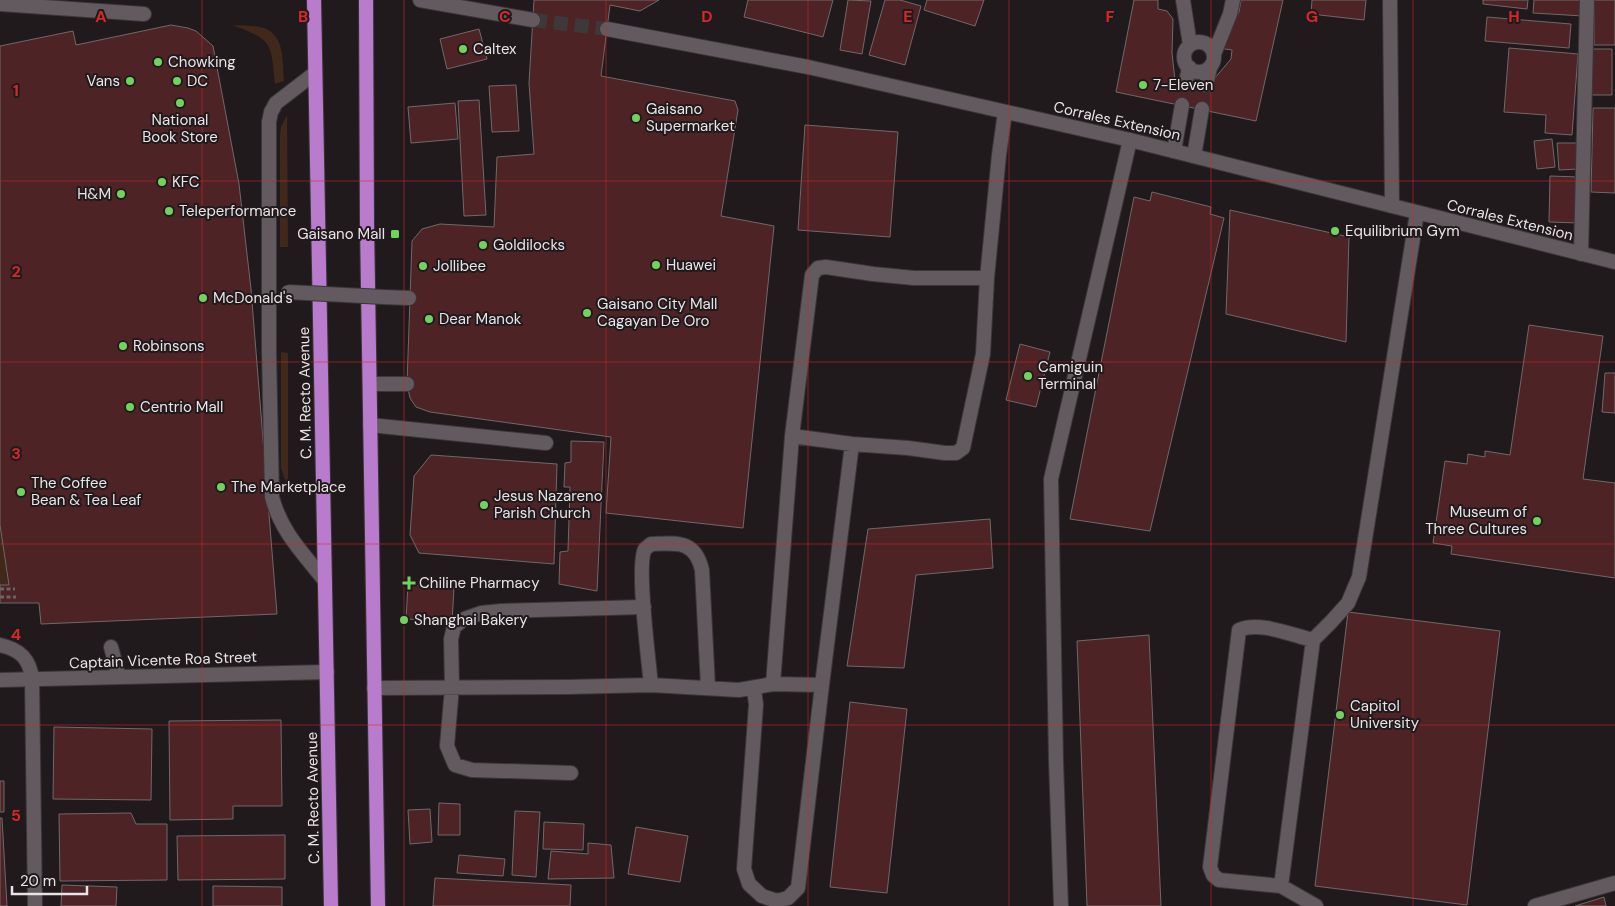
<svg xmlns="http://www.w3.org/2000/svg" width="1615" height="906" font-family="'DM Sans',sans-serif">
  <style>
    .green { fill: #40281b }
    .building { fill: #4d2325; stroke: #716868 }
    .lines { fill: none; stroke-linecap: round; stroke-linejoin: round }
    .secondary-tunnel { stroke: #3f383b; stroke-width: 14; stroke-dasharray: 14 7; stroke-linecap: butt }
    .service-casing { stroke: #3b3639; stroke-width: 16 }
    .pedestrian-casing { stroke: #3b3639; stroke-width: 16 }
    .minor-casing { stroke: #3b3639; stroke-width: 16 }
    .tertiary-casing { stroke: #3b3639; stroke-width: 16 }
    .secondary-casing { stroke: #3b3639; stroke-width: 16 }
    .trunk-casing { stroke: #3b3639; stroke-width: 16 }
    .path { stroke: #6a6466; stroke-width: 3; stroke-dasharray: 4 2.5; stroke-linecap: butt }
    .service { stroke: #625a5e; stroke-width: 14 }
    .pedestrian { stroke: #625a5e; stroke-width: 14 }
    .minor { stroke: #625a5e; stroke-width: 14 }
    .tertiary { stroke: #625a5e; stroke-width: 14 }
    .secondary { stroke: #625a5e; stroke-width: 14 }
    .trunk { stroke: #b97ccc; stroke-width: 14 }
    .pedestrian-bridge-casing { stroke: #3b3639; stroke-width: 16; stroke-linecap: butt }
    .pedestrian-bridge { stroke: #625a5e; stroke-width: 14 }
    .grid { fill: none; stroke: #d62828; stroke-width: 1; stroke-opacity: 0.55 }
    .poi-dot { fill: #71d25e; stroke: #211a1d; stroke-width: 2 }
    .labels { text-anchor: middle; stroke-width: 4; stroke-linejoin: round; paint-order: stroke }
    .poi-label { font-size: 15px; fill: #e8e3e5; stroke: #211a1d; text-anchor: start }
    .street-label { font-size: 15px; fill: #e8e3e5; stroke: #211a1d }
    .grid-label { font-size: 16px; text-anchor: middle; font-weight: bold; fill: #d62828; stroke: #211a1d; stroke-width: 4; stroke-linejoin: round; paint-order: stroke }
  </style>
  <rect width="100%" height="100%" fill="#211a1d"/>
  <path class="green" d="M232,25C241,26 251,25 260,27C286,32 282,62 284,81L275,84C271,42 273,40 232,25Z
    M287,115L288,247H280V135L281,127Z
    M281,352L288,353V488L281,468Z
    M0,525L9,585H0Z"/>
  <path class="building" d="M534,0H659L640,11L610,5L601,76L735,101L738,110L721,216L774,226L743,528L606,513L611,437L430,412L416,407L410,398L407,384L412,241L422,229L440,224L494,227L497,157L534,154L529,83Z
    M748,0H833L823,37L744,17Z
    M848,0L871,1L862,54L840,50Z
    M885,0H900L921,6L905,65L869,55Z
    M927,0H984L975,26L924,10Z
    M1134,0H1158V9L1167,11L1173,19L1172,53L1175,80L1208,86L1231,59L1232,50L1219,48L1239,12L1241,0H1283L1256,121L1116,92Z
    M1312,0H1366L1364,20L1311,14Z
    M1483,0H1528L1527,9L1483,4Z
    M1534,0H1583V16L1533,13Z
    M1594,0H1615V45H1594Z
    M1487,17L1571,24L1569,48L1485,41Z
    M171,25L188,28L196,31L213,46L239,184L251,289L277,614L41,624L39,603H0V585H9L0,525V46L73,31L76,45Z
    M479,29L487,59L447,69L440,39Z
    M1509,48L1578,54L1572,135L1545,133L1546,115L1504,112Z
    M1591,49H1612V95H1592Z
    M516,85L519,131L492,132L489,86Z
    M479,100L486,215L464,216L458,101Z
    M455,103L458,139L411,143L408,107Z
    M1593,108H1615V193L1591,192Z
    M805,125L898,132L890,237L798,230Z
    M1552,139L1555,167L1537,169L1534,141Z
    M1557,143H1578L1579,169L1559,170Z
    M1550,176L1579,177L1578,223L1549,222Z
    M1152,192L1211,207L1210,214L1224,218L1150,531L1070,519L1134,197L1150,201Z
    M1230,210L1349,237L1346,342L1226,314Z
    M1529,325L1603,336L1583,479L1615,483V578L1451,554L1452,546L1433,543L1445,461L1467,464L1468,454L1485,457V451L1510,455Z
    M1020,344L1050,352L1036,407L1006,400Z
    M1605,373H1615V413L1602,412Z
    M571,441L604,442L597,591L559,584L560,552L568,551L570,487H564L565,463L571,462Z
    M431,455L557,464L554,564L419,553L410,535L414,476Z
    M990,519L993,568L916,575L904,668L847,666L868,529Z
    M408,585L454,588L452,622L406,619Z
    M1348,612L1500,631L1467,905L1315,886Z
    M1149,635L1161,906H1087L1077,641Z
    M850,702L907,709L887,893L830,887Z
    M281,720L282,806H233V819L170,820L169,721Z
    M54,727L152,729L151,800L53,799Z
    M0,781H4V812H0Z
    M439,803L460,804V835H438Z
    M430,809L432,842L410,844L408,810Z
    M515,811L540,812L536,877L512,875Z
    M131,813L136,824H167V880L60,881L59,814Z
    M0,818H2L7,906H0Z
    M544,822L584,824L583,850L543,849Z
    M636,827L688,836L680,882L628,874Z
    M285,835V879L178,880L177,836Z
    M588,843L611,845L614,878L548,879L551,851L588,854Z
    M459,855L505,859L503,876L457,873Z
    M435,878L571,885L570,906H433Z
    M62,885L117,887L116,906H61Z
    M213,886L282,887V906H213Z
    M1604,897L1606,906H1575Z"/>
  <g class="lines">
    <path class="secondary-tunnel" d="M533,20L607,29"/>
    <g class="service-casing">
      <path id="service" d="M1183,0L1190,45
        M0,4L144,14
        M1184 57a15 15 0 1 1 30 0a15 15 0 1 1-30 0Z
        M1214,54L1230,14L1233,0
        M315,73L276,103L271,112L269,122V352L272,497C281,532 303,553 325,581
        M1186,82L1189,67
        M1206,85L1210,68
        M1174,151L1182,105
        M1194,156L1202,109
        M370,384H407
        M370,425L546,443
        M792,436L852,444L908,448L945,453H956L963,448L983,354L987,278L999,155L1005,112
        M0,645C20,649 30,659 32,679
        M111,647L119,677
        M773,684L792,436L812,275L818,268L826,267L873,274L914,278H987
        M651,685C649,663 636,564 645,549C647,547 649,546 651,544C677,543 695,540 702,570L708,687
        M822,685L852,444
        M374,688L567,687L651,685L739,690L773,684L822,685L798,888L788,898L777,901L762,896L749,884L744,869L756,705L754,688
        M571,773L472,770L455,765L447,746L452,687L451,639L454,627L464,619L481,613L501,611L644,607
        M1281,886L1219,880L1213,875L1210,867L1239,630C1260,621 1291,635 1313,640
        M1061,906L1056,761L1051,479L1130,140
        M1316,906L1281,886L1313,640L1331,622L1348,603L1359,577L1417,213
        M1535,906L1615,883"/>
    </g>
    <g class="pedestrian-casing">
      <path id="pedestrian" d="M383,297L409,298"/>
    </g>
    <g class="minor-casing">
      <path id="minor" d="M1390,0L1392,206
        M1581,254L1587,0
        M32,679L35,906"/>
    </g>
    <g class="tertiary-casing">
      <path id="tertiary" d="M0,680L327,672"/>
    </g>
    <g class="secondary-casing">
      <path id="secondary" d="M420,0L533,20
        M607,29L808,67L1130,140L1615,262"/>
    </g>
    <g class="trunk-casing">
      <path id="trunk" d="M314,0L331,906
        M366,0L367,225L378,906"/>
    </g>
    <path class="path" d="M0,589H15
      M0,597H16"/>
    <use href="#service" class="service"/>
    <use href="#pedestrian" class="pedestrian"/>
    <use href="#minor" class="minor"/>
    <use href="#tertiary" class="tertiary"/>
    <use href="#secondary" class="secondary"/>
    <use href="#trunk" class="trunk"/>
    <g class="pedestrian-bridge-casing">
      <path id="pedestrian-bridge" d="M288,292L383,297"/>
    </g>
    <use href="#pedestrian-bridge" class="pedestrian-bridge"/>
  </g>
  <path class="grid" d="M202,0V906M404,0V906M606,0V906M808,0V906M1009,0V906M1211,0V906M1413,0V906M0,181H1615M0,362H1615M0,544H1615M0,725H1615"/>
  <g class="poi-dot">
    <circle cx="463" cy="49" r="5"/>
    <circle cx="158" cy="62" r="5"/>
    <circle cx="130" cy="81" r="5"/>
    <circle cx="177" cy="81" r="5"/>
    <circle cx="1143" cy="85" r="5"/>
    <circle cx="180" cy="103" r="5"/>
    <circle cx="636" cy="118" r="5"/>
    <circle cx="162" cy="182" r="5"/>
    <circle cx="121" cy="194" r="5"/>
    <circle cx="169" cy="211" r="5"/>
    <circle cx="1335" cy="231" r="5"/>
    <rect x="390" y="229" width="10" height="10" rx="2.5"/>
    <circle cx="483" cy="245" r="5"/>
    <circle cx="656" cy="265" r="5"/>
    <circle cx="423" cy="266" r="5"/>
    <circle cx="203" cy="298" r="5"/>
    <circle cx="587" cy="313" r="5"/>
    <circle cx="429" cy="319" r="5"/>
    <circle cx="123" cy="346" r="5"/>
    <circle cx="1028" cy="376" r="5"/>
    <circle cx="130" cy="407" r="5"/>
    <circle cx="221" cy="487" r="5"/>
    <circle cx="21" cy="492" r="5"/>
    <circle cx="484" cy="505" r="5"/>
    <circle cx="1537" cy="521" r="5"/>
    <path d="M406.5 575.5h5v5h5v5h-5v5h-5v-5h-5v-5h5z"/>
    <circle cx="404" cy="620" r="5"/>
    <circle cx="1340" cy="715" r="5"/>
  </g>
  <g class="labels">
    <g class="poi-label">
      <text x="473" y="54">Caltex</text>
      <text x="168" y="67">Chowking</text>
      <text x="120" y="86" text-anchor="end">Vans</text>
      <text x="187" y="86">DC</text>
      <text x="1153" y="90">7-Eleven</text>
      <text x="646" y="114">Gaisano<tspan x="646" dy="17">Supermarket</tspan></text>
      <text x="180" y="125" text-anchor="middle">National<tspan x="180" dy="17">Book Store</tspan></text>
      <text x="172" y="187">KFC</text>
      <text x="111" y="199" text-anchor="end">H&amp;M</text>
      <text x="179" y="216">Teleperformance</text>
      <text x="1345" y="236">Equilibrium Gym</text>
      <text x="385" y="239" text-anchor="end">Gaisano Mall</text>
      <text x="493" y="250">Goldilocks</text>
      <text x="666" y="270">Huawei</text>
      <text x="433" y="271">Jollibee</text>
      <text x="213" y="303">McDonald's</text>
      <text x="597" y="309">Gaisano City Mall<tspan x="597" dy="17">Cagayan De Oro</tspan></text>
      <text x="439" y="324">Dear Manok</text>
      <text x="133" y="351">Robinsons</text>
      <text x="1038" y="372">Camiguin<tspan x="1038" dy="17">Terminal</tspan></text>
      <text x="140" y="412">Centrio Mall</text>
      <text x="31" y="488">The Coffee<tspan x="31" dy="17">Bean &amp; Tea Leaf</tspan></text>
      <text x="231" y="492">The Marketplace</text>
      <text x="494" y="501">Jesus Nazareno<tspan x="494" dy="17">Parish Church</tspan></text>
      <text x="1527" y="517" text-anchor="end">Museum of<tspan x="1527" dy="17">Three Cultures</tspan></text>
      <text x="419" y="588">Chiline Pharmacy</text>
      <text x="414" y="625">Shanghai Bakery</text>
      <text x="1350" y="711">Capitol<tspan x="1350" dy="17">University</tspan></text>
    </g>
    <g class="street-label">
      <text transform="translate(1117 121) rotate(13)" y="5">Corrales Extension</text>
      <text transform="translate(1510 220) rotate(14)" y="5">Corrales Extension</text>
      <text transform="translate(305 393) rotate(-91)" y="5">C. M. Recto Avenue</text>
      <text transform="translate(163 660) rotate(-2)" y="5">Captain Vicente Roa Street</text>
      <text transform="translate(313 798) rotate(-91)" y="5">C. M. Recto Avenue</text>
    </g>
  </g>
  <g class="grid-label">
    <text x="101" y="22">A</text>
    <text x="303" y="22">B</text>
    <text x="505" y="22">C</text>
    <text x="707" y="22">D</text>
    <text x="908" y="22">E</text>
    <text x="1110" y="22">F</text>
    <text x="1312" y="22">G</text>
    <text x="1514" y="22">H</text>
    <text x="16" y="96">1</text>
    <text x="16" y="277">2</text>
    <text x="16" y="459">3</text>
    <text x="16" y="640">4</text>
    <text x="16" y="821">5</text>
  </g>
  <path d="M12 886v8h75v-8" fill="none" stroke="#e8e3e5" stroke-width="2.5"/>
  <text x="20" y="886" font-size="15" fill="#e8e3e5" stroke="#211a1d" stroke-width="4" paint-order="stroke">20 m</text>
</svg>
